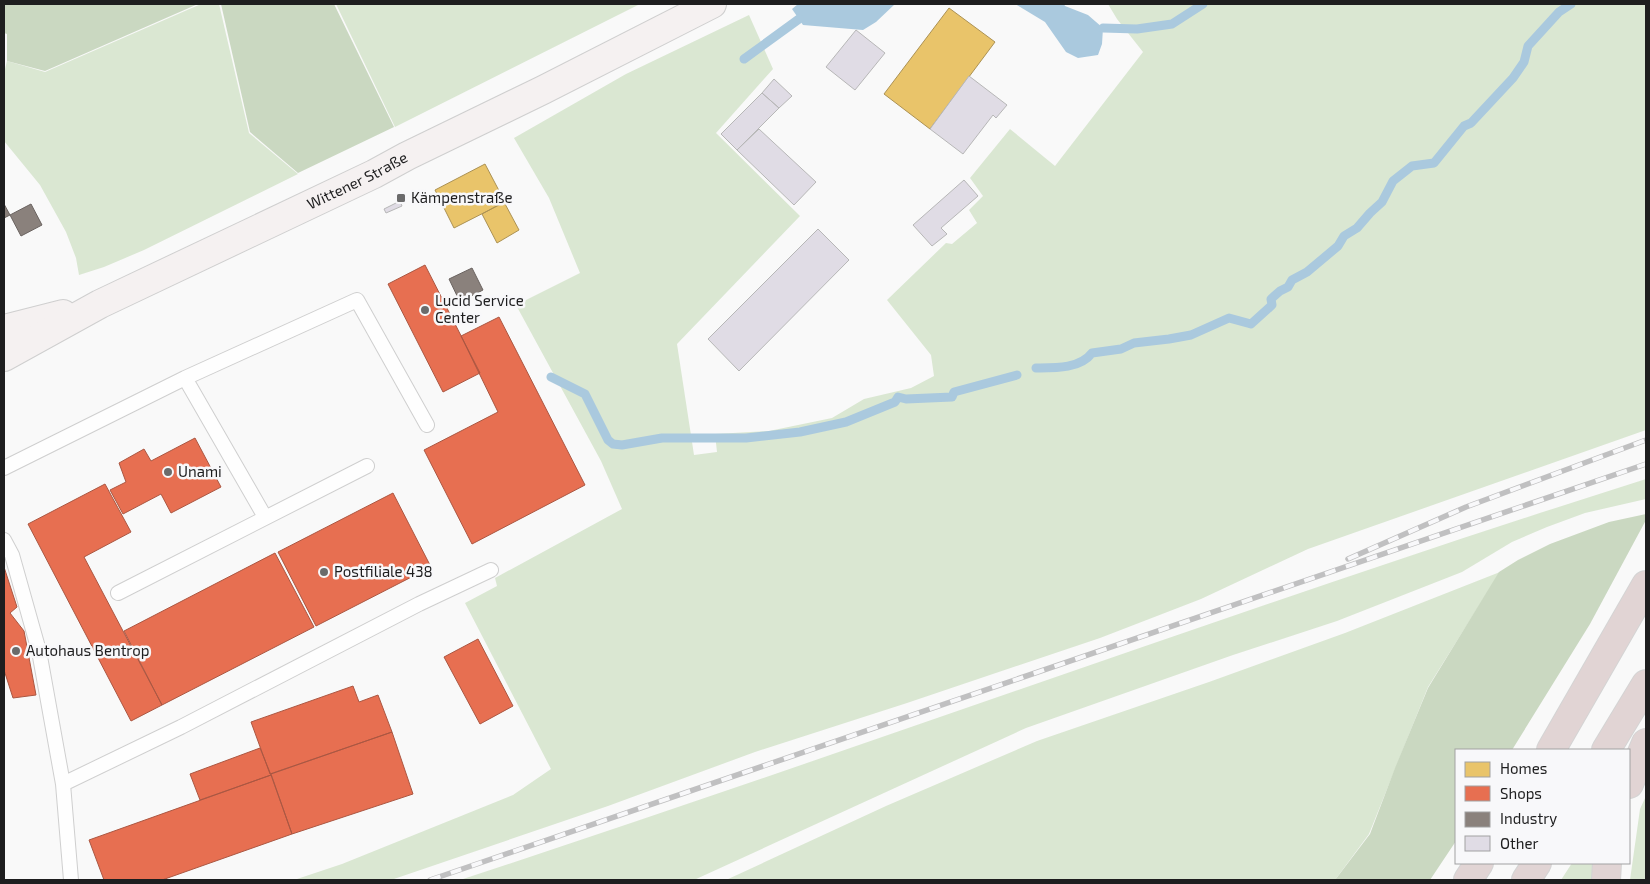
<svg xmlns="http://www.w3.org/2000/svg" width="1650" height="884" font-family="'Exo 2',sans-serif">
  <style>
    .green { fill: #dae7d2 }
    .forest { fill: #cad8c1 }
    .water { fill: #aac9de }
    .homes { fill: #e9c46a; stroke: #ac9254 }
    .shops { fill: #e76f51; stroke: #ab5742 }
    .industry { fill: #8a817c; stroke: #6a6360 }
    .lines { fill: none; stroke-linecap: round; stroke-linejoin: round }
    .stream { stroke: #aac9de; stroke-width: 9 }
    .building { fill: #e0dce5; stroke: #b7b7b7 }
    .service-casing { stroke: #cfcfcf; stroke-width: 16 }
    .secondary-casing { stroke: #cfcfcf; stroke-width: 30 }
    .motorway-casing { stroke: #d4d4d4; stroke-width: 30 }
    .service { stroke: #fefefe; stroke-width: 14 }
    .secondary { stroke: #f5f1f1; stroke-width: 28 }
    .motorway { stroke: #e1d4d4; stroke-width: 28 }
    .rail-casing { stroke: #c0c0c1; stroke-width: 5.5 }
    .rail { stroke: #f8f8fa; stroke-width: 4; stroke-dasharray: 11; stroke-linecap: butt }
    .poi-dot { fill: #6b6b6b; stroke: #f8f8fa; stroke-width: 2 }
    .labels { text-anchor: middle; stroke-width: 5; stroke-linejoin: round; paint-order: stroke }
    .street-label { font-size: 15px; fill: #1e1e1f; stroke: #f8f8fa }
    .poi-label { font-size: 15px; fill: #1e1e1f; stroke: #f8f8fa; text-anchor: start }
  </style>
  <rect width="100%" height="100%" fill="#f9f9f9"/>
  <path class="green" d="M201,4H219L249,133L298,174L144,250L104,267L79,275L76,258L66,232L40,185L4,141V73L7,61L45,72Z
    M336,4H640L395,127Z
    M1108,4H1646V430L1308,549L1201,599L1100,638L907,703L755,752L608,806L391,880H294L342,864L513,795L551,769L465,603L497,586L495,578L622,509L601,461L516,305L580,273L549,198L514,138L626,74L749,15L773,69L716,133L800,216L677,344L694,455L717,452L715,434L769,431L832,418L864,399L911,388L934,376L931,355L887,300L946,243L952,244L977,223L969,210L983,196L970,178L1010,129L1055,166L1143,52L1117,19Z
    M1646,479V499L1585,513L1547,527L1512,542L1462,572L1337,621L1233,655L1026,728L694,880H460C857,750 1248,605 1646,479Z
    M1500,572L1428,687L1369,834L1335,880H726L886,806L1037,741L1209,682L1345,633Z
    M1646,796V880H1630L1640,809Z
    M1572,863H1598L1596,880H1561Z"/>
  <path class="forest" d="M4,4H198L45,71L7,61V34L4,33Z
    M221,4H334L394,127L298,173L250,132Z
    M1646,514V520L1590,624L1512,750H1456V841L1430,880H1335L1370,834L1395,768L1428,688L1499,572L1518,560L1550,544L1609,522Z"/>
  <path class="water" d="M798,4H895L876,22L863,30L803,25L792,9Z
    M1015,4H1064L1065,6L1088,15L1103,28L1102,44L1098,55L1078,58L1066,52L1045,22Z"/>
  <path class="homes" d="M949,8L995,42L930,129L884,94Z
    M485,164L505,202L454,228L435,190Z
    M504,202L519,230L497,243L482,214Z"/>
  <path class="shops" d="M425,265L480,373L443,392L388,284Z
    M499,317L585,485L472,544L424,450L498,412L461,336Z
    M195,438L221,487L171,513L161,494L123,514L110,490L126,482L119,463L144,449L151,461Z
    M105,484L131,532L84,557L162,705L131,721L28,524Z
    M393,493L431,567L316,626L278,552Z
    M275,553L314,627L162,705L124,631Z
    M4,567L17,607L10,613L24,631L36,695L13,698L4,670Z
    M478,639L513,706L480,724L444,657Z
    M353,686L359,702L378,695L392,732L270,774L251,722Z
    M392,732L413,794L292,834L271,774Z
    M260,748L271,775L200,800L190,774Z
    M271,775L292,834L162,880H104L89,840Z"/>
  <path class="industry" d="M4,204L10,215L4,218Z
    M31,204L42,225L21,236L10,215Z
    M472,268L483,290L460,302L449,279Z"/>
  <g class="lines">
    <path class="stream" d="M1103,28L1137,29L1172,24L1203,4
      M744,59L799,19
      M1036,368C1054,368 1080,369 1092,353L1121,349L1134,343L1169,339L1191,335L1229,318L1251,324L1272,305L1271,299L1280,291L1288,287L1292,280L1307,272L1338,246L1344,236L1357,228L1370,213L1382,202L1393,181L1412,166L1434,163L1464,126L1471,123L1513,78L1524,62L1528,46L1559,12L1571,4
      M551,377L585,394L608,440L613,444L622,445L662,438H746L800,432L846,422L895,402L898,397L906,399L952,397L954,392L1017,375"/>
  </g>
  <path class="building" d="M856,30L885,53L855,90L826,67Z
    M969,76L1007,105L996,118L993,115L963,154L930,129Z
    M774,79L792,96L779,108L762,93Z
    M762,93L779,108L737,150L721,134Z
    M759,129L816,182L794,205L737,150Z
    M964,180L978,196L941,228L947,234L932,246L913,225Z
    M400,201L402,206L386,213L384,209Z
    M818,229L849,260L739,371L708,339Z"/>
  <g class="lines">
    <g class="service-casing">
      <path id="service" d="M185,378L265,517
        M4,468L185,378L357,300L427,425
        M4,540L12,555L39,651L63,784L71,880
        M118,593L367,466
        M63,784L181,727L419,604L491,570"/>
    </g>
    <g class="secondary-casing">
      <g id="secondary">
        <path d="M4,329L63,314"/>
        <path id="s1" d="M4,357L100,304L374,174L407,156L543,90L712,4"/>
      </g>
    </g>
    <g class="motorway-casing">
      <path id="motorway" d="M1551,750L1646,585
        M1606,750L1646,684
        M1629,784L1646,743
        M1468,880L1479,863
        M1526,880L1537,863
        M1606,880L1607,863"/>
    </g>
    <use href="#service" class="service"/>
    <use href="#secondary" class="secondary"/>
    <use href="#motorway" class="motorway"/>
    <g class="rail-casing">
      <path id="rail" d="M1348,559L1466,507L1646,440
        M430,880L1646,464"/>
    </g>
    <use href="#rail" class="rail"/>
  </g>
  <g class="poi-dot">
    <rect x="396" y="193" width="10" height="10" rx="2.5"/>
    <circle cx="425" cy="310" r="5"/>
    <circle cx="168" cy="472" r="5"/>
    <circle cx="324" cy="572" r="5"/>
    <circle cx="16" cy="651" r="5"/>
  </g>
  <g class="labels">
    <g class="street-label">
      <text dy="5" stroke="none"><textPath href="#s1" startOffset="395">Wittener Straße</textPath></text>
    </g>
    <g class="poi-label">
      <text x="411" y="203">Kämpenstraße</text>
      <text x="435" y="306">Lucid Service<tspan x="435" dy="17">Center</tspan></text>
      <text x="178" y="477">Unami</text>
      <text x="334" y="577">Postfiliale 438</text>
      <text x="26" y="656">Autohaus Bentrop</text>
    </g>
  </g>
  <rect width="1650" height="884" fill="none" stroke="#1e1e1f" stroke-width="10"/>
  <rect x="1455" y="749" width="175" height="115" fill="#f8f8fa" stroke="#a1a1a2"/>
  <rect x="1465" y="762" width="25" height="15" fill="#e9c46a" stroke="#a1a1a2"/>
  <text x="1500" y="774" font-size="15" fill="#1e1e1f">Homes</text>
  <rect x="1465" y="786" width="25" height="15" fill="#e76f51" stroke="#a1a1a2"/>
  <text x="1500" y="799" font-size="15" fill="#1e1e1f">Shops</text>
  <rect x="1465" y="812" width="25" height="15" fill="#8a817c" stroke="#a1a1a2"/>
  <text x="1500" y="824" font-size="15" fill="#1e1e1f">Industry</text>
  <rect x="1465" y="836" width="25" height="15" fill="#e0dce5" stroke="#a1a1a2"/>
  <text x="1500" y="849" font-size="15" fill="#1e1e1f">Other</text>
</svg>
